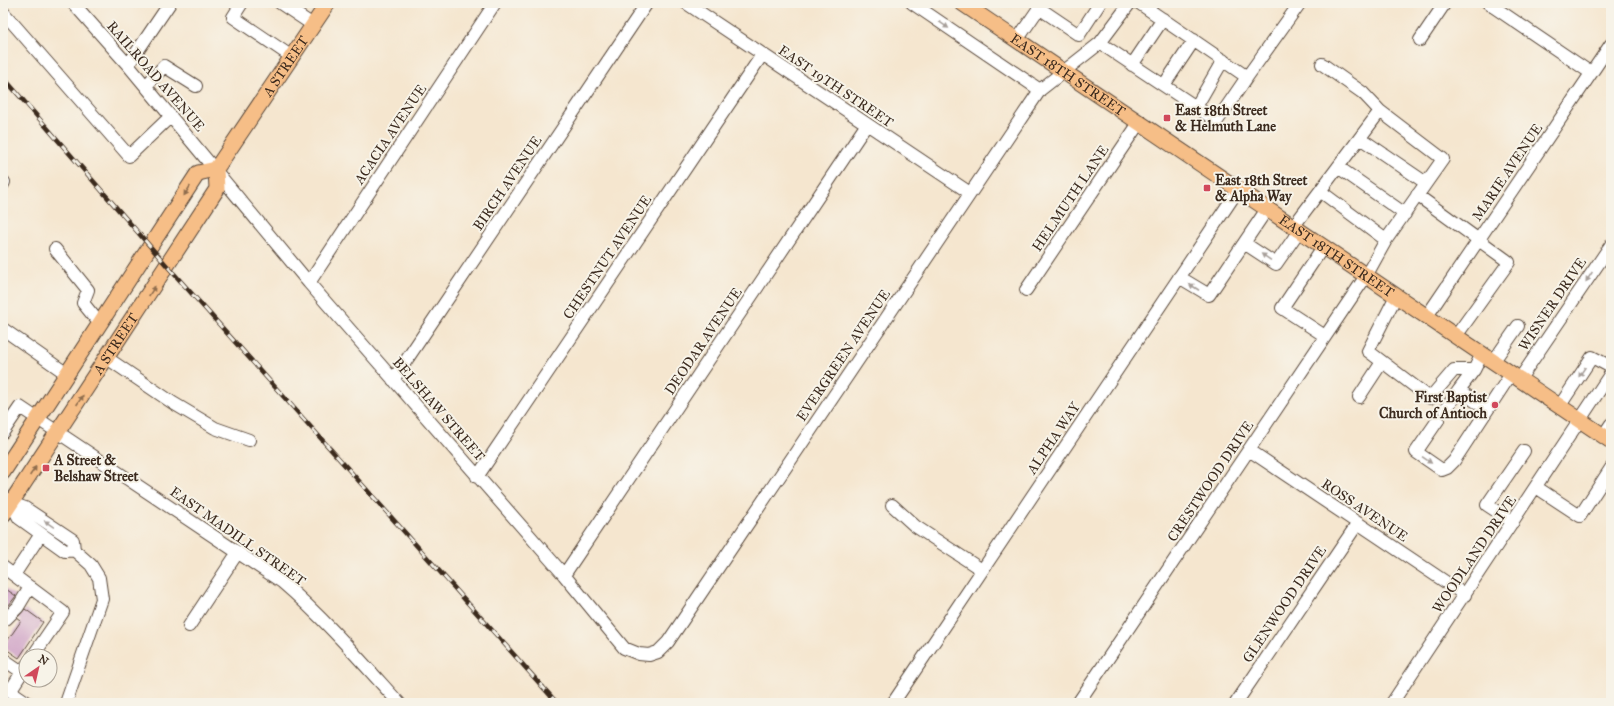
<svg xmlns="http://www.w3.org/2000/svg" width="1614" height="706" font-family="'IM FELL Great Primer',serif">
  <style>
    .building { fill: #d0a4c7 }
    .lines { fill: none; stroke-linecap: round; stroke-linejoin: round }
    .minor-casing { stroke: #574639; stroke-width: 14 }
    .major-casing { stroke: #574639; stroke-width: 17 }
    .minor { stroke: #fff; stroke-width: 12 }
    .major { stroke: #f6be87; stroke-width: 15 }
    .rail-casing { stroke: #3b2a1e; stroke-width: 4.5 }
    .rail { stroke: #f7f3e8; stroke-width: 3; stroke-dasharray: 9; stroke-linecap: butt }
    .oneway { fill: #a79f9a }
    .oneway2 { fill: #8f6d4d }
    .poi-dot { fill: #d1495b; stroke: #f7f3e8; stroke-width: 1.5 }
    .labels { text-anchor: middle; stroke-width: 4; stroke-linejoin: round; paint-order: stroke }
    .street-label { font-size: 14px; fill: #3b2a1e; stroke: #f7f3e8 }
    .poi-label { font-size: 14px; font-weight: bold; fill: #3b2a1e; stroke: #f7f3e8; text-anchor: start }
  </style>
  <rect width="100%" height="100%" fill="#f7f3e8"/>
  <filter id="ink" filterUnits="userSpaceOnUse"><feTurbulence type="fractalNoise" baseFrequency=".025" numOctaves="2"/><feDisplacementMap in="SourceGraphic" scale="8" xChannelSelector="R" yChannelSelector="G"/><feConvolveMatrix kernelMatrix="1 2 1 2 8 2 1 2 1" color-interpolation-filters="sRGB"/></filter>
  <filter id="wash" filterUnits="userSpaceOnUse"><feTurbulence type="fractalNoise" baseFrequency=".012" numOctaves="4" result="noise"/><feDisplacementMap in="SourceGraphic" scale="16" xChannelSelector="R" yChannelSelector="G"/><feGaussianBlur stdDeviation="0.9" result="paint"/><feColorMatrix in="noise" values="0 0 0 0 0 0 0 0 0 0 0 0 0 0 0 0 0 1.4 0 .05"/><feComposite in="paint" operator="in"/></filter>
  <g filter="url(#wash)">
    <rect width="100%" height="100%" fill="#f5e6cf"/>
    <g id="blocks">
      <path class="building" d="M3,587L16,596L5,610L3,609Z
        M25,609L43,622L19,658L3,647L21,621L17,618Z"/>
    </g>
  </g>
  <g filter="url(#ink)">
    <use href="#blocks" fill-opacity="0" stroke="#574639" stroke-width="1"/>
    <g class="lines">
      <g class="minor-casing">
        <path id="minor" d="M73,3L128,65L309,283L564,575L624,648L639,654L649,655L658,652L668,642L1040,90L1100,43L1130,3
          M242,3L233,17L292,57
          M280,3L313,25
          M686,3L970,193
          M912,3L1040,90
          M1139,3L1247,77L1300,3
          M1488,3L1591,73
          M3,12L129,156L171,116
          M1017,40L1039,8L1079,35L1100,3
          M1420,40L1445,3
          M1100,43L1217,121L1247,77
          M1322,64L1363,93L1380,111
          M128,65L170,3
          M1132,65L1163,19
          M1164,85L1194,40
          M146,86L164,66L196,86
          M1196,107L1223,60
          M1360,138L1426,183
          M1338,167L1405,214
          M3,184L4,182
          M1417,195L1509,262L1456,336
          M1293,227L1380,111L1443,159L1386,240L1320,191
          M1244,243L1276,264L1299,231
          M1323,247L1282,308L1325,336
          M55,249L88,290L83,303L100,324
          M1179,277L1209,295L1267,209
          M309,283L495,3
          M1026,290L1139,123
          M1396,296L1368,351L1430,398L1454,370H1474
          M1427,316L1611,44
          M3,329L67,374
          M107,358L173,403L215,428L249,440
          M1493,362L1518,326
          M393,380L647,3
          M1519,380L1611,245
          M1359,397L1382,362
          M1482,406L1459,390L1474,370L1482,354
          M1559,407L1592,357L1611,367
          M1445,410L1459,390
          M1438,420L1416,452L1442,470L1447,468L1454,461L1511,374
          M3,432L20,407L282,582C325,619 361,661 399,703
          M1603,436L1611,424
          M1249,450L1465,595
          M477,477L762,55
          M1536,487L1580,516L1611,468
          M3,497L11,503L25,508L73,540L74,550L91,565L99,578L102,599L66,703
          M11,503L19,518L65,551L74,550
          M892,505L915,526L982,570
          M1513,522L1487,505L1524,451
          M3,567L63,612L33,656
          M14,575L41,534
          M564,575L867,124
          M3,619H6L18,607L30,587
          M189,626L238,552
          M3,659L22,672
          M3,686L28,703
          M10,691L26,666
          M893,703L1238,190
          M1078,703L1366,276L1386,240
          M1236,703L1358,523
          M1392,703L1611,373"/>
      </g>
      <g class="major-casing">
        <g id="major">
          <path id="s1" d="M962,3L1611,441"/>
          <path d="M3,472L198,173L216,169"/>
          <path id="s2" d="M3,515L217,189L216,169L328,3"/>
        </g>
      </g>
      <use href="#minor" class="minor"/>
      <use href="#major" class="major"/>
      <g class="rail-casing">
        <path id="rail" d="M3,77L168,267L557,703"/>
      </g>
      <use href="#rail" class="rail"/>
    </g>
    <defs><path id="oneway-solid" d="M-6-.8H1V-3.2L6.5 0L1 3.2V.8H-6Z"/></defs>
    <g class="oneway">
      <use href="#oneway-solid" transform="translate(944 25) rotate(34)"/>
      <use href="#oneway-solid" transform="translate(1266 257) rotate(-146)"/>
      <use href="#oneway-solid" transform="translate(1589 277) rotate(124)"/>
      <use href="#oneway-solid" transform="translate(1194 287) rotate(-147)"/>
      <use href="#oneway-solid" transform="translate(1582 372) rotate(124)"/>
      <use href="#oneway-solid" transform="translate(1427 460) rotate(34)"/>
      <use href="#oneway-solid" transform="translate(49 524) rotate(-146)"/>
    </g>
    <g class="oneway2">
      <use href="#oneway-solid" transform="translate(187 191) rotate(123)"/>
      <use href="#oneway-solid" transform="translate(152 291) rotate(-57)"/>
      <use href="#oneway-solid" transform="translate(80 400) rotate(-56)"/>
      <use href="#oneway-solid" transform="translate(33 471) rotate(-56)"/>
    </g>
  </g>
  <g class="poi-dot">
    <rect x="1163" y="114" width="8" height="8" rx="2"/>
    <rect x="1203" y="184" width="8" height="8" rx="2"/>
    <circle cx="1495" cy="405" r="4"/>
    <rect x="42" y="464" width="8" height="8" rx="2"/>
  </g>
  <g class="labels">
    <g class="street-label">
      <text dy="5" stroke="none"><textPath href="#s2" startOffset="534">A STREET</textPath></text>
      <text dy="5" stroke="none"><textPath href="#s1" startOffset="128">EAST 18TH STREET</textPath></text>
      <text transform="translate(156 76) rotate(49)" y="5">RAILROAD AVENUE</text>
      <text transform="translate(836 86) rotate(34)" y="5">EAST 19TH STREET</text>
      <text transform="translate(390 134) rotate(-56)" y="5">ACACIA AVENUE</text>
      <text transform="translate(1507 172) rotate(-56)" y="5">MARIE AVENUE</text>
      <text transform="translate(507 183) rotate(-56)" y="5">BIRCH AVENUE</text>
      <text transform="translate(1070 198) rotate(-56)" y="5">HELMUTH LANE</text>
      <text dy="5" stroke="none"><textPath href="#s1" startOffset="452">EAST 18TH STREET</textPath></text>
      <text transform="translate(607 257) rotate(-56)" y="5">CHESTNUT AVENUE</text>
      <text transform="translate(1552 304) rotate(-56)" y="5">WISNER DRIVE</text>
      <text transform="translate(703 341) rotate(-56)" y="5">DEODAR AVENUE</text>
      <text dy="5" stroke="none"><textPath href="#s2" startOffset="205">A STREET</textPath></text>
      <text transform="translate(843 355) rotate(-56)" y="5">EVERGREEN AVENUE</text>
      <text transform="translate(439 409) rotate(49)" y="5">BELSHAW STREET</text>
      <text transform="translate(1053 438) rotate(-56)" y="5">ALPHA WAY</text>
      <text transform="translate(1210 481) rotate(-56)" y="5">CRESTWOOD DRIVE</text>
      <text transform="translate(1365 510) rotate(34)" y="5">ROSS AVENUE</text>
      <text transform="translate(238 536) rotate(35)" y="5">EAST MADILL STREET</text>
      <text transform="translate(1474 554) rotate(-56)" y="5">WOODLAND DRIVE</text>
      <text transform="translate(1284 604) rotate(-56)" y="5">GLENWOOD DRIVE</text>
    </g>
    <g class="poi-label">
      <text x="1175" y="115">East 18th Street<tspan x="1175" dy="16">&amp; Helmuth Lane</tspan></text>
      <text x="1215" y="185">East 18th Street<tspan x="1215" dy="16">&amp; Alpha Way</tspan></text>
      <text x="1487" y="402" text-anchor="end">First Baptist<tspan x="1487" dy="16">Church of Antioch</tspan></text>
      <text x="54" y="465">A Street &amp;<tspan x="54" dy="16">Belshaw Street</tspan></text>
    </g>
  </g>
  <rect width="1614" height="706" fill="none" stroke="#f7f3e8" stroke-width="16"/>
  <g transform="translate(38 668) rotate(34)"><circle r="19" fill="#f7f3e8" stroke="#aca397"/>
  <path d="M0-3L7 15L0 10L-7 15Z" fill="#d1495b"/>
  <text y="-6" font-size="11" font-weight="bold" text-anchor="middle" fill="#3b2a1e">N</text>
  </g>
</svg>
